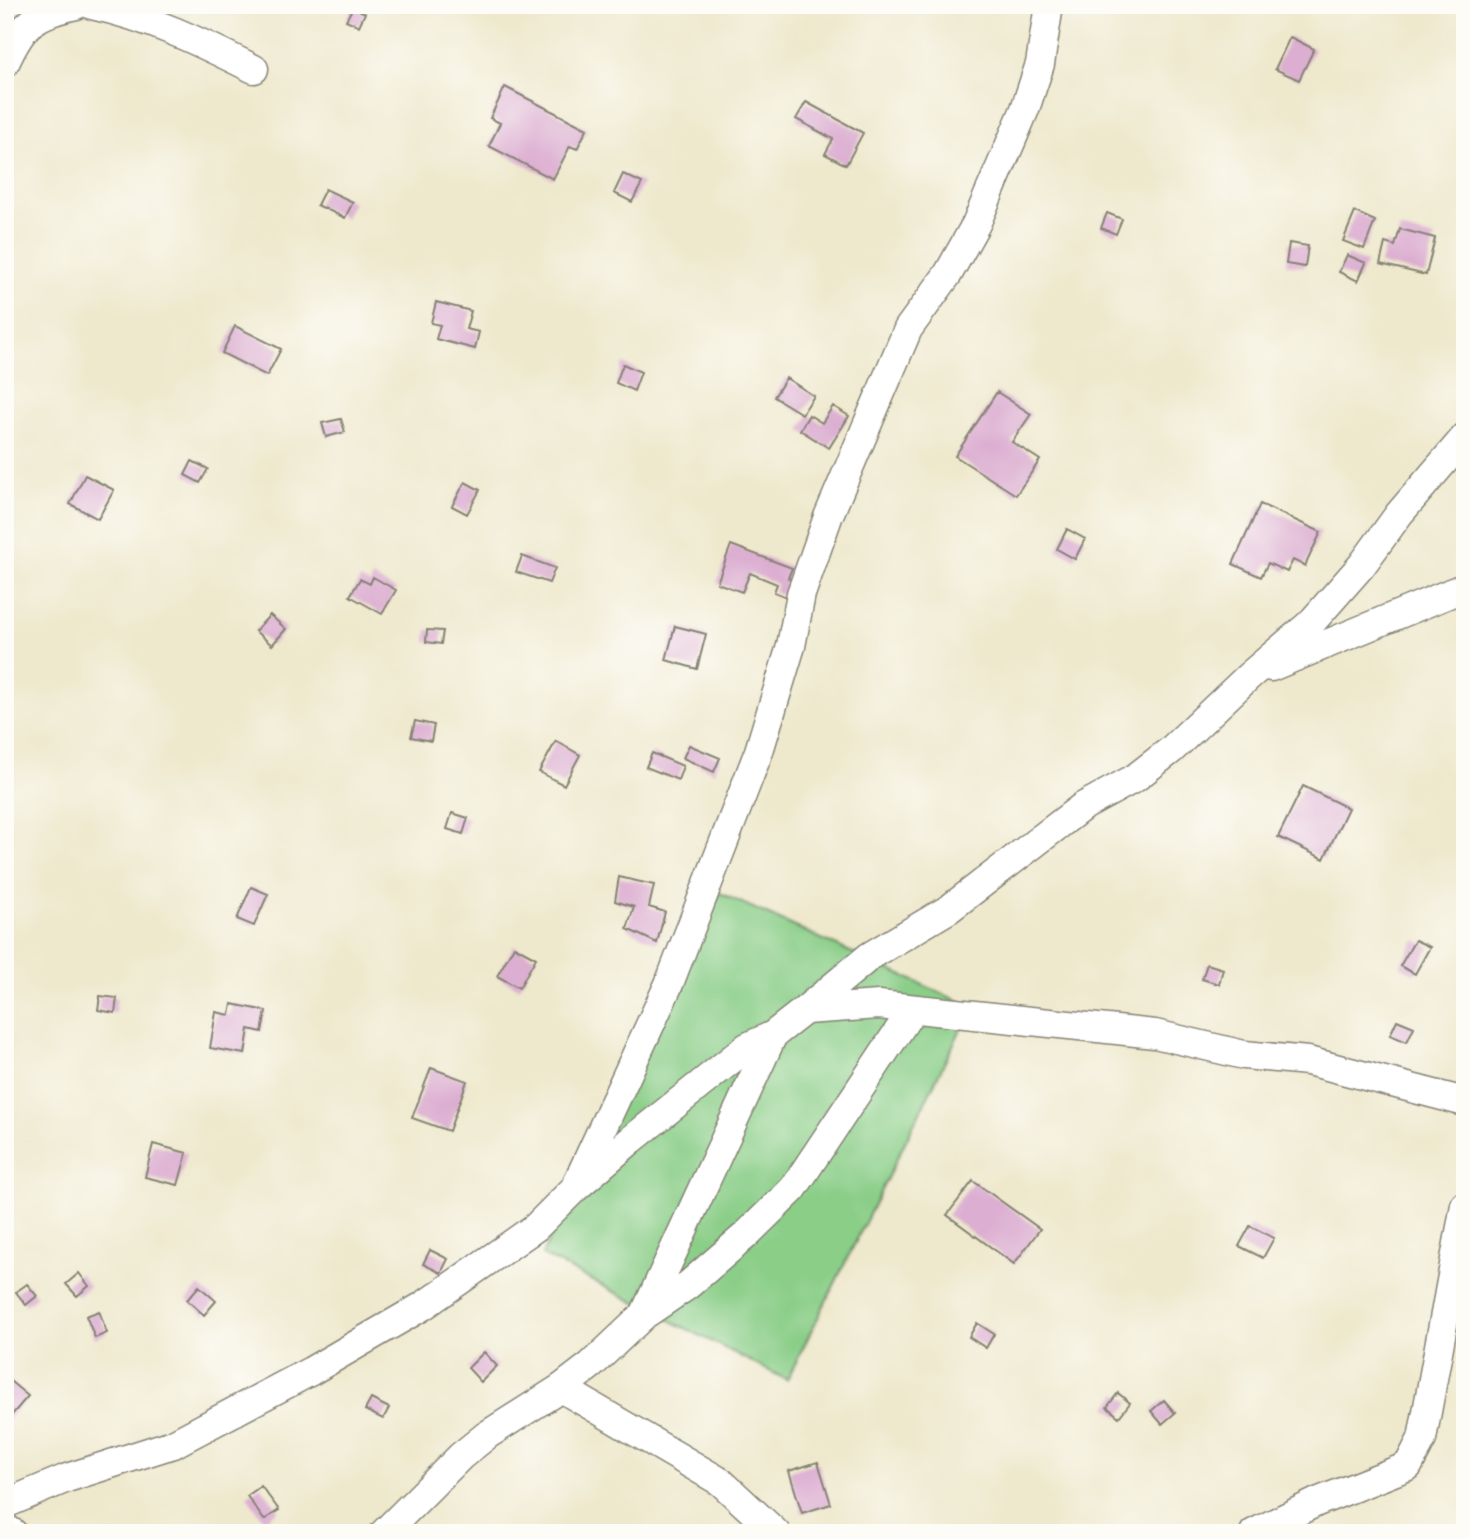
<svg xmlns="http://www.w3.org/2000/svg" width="1470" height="1538" font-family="'Patrick Hand',sans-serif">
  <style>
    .green { fill: #8ace88; stroke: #537552; stroke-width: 2 }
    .building { fill: #dcaed1 }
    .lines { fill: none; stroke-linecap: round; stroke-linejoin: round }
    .minor-casing { stroke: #858274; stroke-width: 31 }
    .minor { stroke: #fff; stroke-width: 28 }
  </style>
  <rect width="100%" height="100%" fill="#fdfcf7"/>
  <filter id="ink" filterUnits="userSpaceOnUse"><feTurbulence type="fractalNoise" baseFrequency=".0143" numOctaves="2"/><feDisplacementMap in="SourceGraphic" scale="14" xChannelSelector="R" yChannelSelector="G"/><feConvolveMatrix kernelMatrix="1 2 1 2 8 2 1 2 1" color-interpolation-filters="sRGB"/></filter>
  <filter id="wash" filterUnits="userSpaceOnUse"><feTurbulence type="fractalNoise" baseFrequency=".00686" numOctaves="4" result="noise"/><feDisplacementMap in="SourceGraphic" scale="28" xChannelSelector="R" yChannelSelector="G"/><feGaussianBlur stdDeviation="1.57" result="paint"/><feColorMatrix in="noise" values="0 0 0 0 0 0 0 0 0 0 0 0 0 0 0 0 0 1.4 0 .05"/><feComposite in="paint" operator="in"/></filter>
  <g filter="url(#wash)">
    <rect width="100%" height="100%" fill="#eee8cc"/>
    <path class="green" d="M720,893L972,1007L787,1380L542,1255Z"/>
    <g id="blocks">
      <path class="building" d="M353,7L365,13L359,26L346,20Z
        M1290,37L1314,49L1299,80L1275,69Z
        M505,87L587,129L577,149L570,146L553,179L489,146L500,123L490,118Z
        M806,102L863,133L846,165L825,154L833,139L796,119Z
        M623,174L642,183L632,202L614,193Z
        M325,189L353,202L345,218L317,205Z
        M1355,212L1375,221L1364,249L1343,241Z
        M1107,213L1122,219L1116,234L1101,228Z
        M1400,229L1435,238L1426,275L1380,264L1385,243L1395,246Z
        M1289,243L1308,246L1305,267L1286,264Z
        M1347,255L1366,263L1358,281L1339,272Z
        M436,302L471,311L466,329L479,332L475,349L436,339L440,325L431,323Z
        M235,326L281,349L267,376L222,353Z
        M623,364L641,372L634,391L616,383Z
        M786,378L814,396L802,414L774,397Z
        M997,392L1031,414L1012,442L1040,460L1016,495L955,456Z
        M833,406L849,416L829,448L800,430L809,415L822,423Z
        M341,419L345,432L326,437L322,423Z
        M192,461L208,469L200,483L185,475Z
        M85,475L114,490L98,519L70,504Z
        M465,482L480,490L467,514L452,506Z
        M1260,504L1321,532L1305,566L1293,560L1287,572L1268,563L1261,577L1233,564Z
        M1067,529L1085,539L1075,559L1057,549Z
        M731,545L792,568L788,578L796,581L789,598L774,592L777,584L750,573L742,592L717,583Z
        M522,556L555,568L549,583L516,572Z
        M373,577L396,590L382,614L350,596L360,579L370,584Z
        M270,615L286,629L272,645L255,631Z
        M675,626L706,634L697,669L666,660Z
        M427,630L443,631L441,644L426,642Z
        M415,721L434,725L431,741L411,737Z
        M556,741L580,755L564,785L539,772Z
        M689,745L720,758L714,772L683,758Z
        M652,753L683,766L678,780L646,767Z
        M1303,786L1348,808L1324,859L1278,837Z
        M452,813L468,818L463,834L447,829Z
        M619,877L654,885L649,907L665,912L657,943L627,929L634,907L615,901Z
        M251,887L268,894L254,926L237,919Z
        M1415,940L1430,947L1415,974L1400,966Z
        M514,946L536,958L519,988L497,976Z
        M1207,964L1223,969L1219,984L1202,979Z
        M100,996L117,998L115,1013L98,1010Z
        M232,1004L266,1011L262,1032L249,1029L245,1054L210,1048L216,1012L230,1015Z
        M1397,1020L1414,1027L1407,1042L1390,1035Z
        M431,1068L467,1081L449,1131L412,1118Z
        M153,1144L187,1153L178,1185L145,1177Z
        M973,1181L1040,1229L1014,1264L947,1215Z
        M1250,1226L1274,1238L1263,1258L1239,1246Z
        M430,1250L448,1259L441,1273L423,1264Z
        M79,1273L89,1286L77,1296L66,1284Z
        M27,1284L37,1296L26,1305L16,1292Z
        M199,1286L216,1301L204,1315L187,1300Z
        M99,1311L107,1333L95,1338L86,1316Z
        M977,1323L994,1334L986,1348L969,1337Z
        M484,1352L497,1366L481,1382L468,1368Z
        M5,1377L28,1396L5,1423Z
        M1118,1393L1130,1403L1119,1417L1107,1407Z
        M371,1399L389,1408L383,1419L365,1410Z
        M1164,1400L1175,1413L1162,1424L1151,1411Z
        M818,1462L831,1504L802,1513L789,1471Z
        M261,1486L279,1510L264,1520L247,1496Z"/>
    </g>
  </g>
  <g filter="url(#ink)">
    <use href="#blocks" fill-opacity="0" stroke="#858274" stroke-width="2"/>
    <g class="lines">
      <g class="minor-casing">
        <path id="minor" d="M92,5C149,17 202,43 254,69
          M5,63C23,23 34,14 76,5
          M1271,667L1465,587
          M805,1010L870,956L949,909L1082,807L1135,778L1171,750L1249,676L1311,623L1362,565L1399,514L1465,437
          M578,1181L669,984L759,751L791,646L801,594L828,517L908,329L948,274L976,224L1025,109L1040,64L1049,5
          M647,1313L687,1286L746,1235L793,1189L913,1009
          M561,1388L721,1482L776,1533
          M5,1504L67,1478L173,1444L311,1371L423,1306L536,1227L573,1190L631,1140L747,1047L773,1035L805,1010L879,1005L1155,1034L1244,1055L1308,1061L1465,1102
          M5,1528L13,1533
          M384,1533L461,1456L487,1435L561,1388L591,1365L644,1315L773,1035
          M1254,1533L1317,1502L1408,1466L1422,1439L1465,1205"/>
      </g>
      <use href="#minor" class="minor"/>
    </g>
  </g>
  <rect width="1470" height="1538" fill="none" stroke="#fdfcf7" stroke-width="28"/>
</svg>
